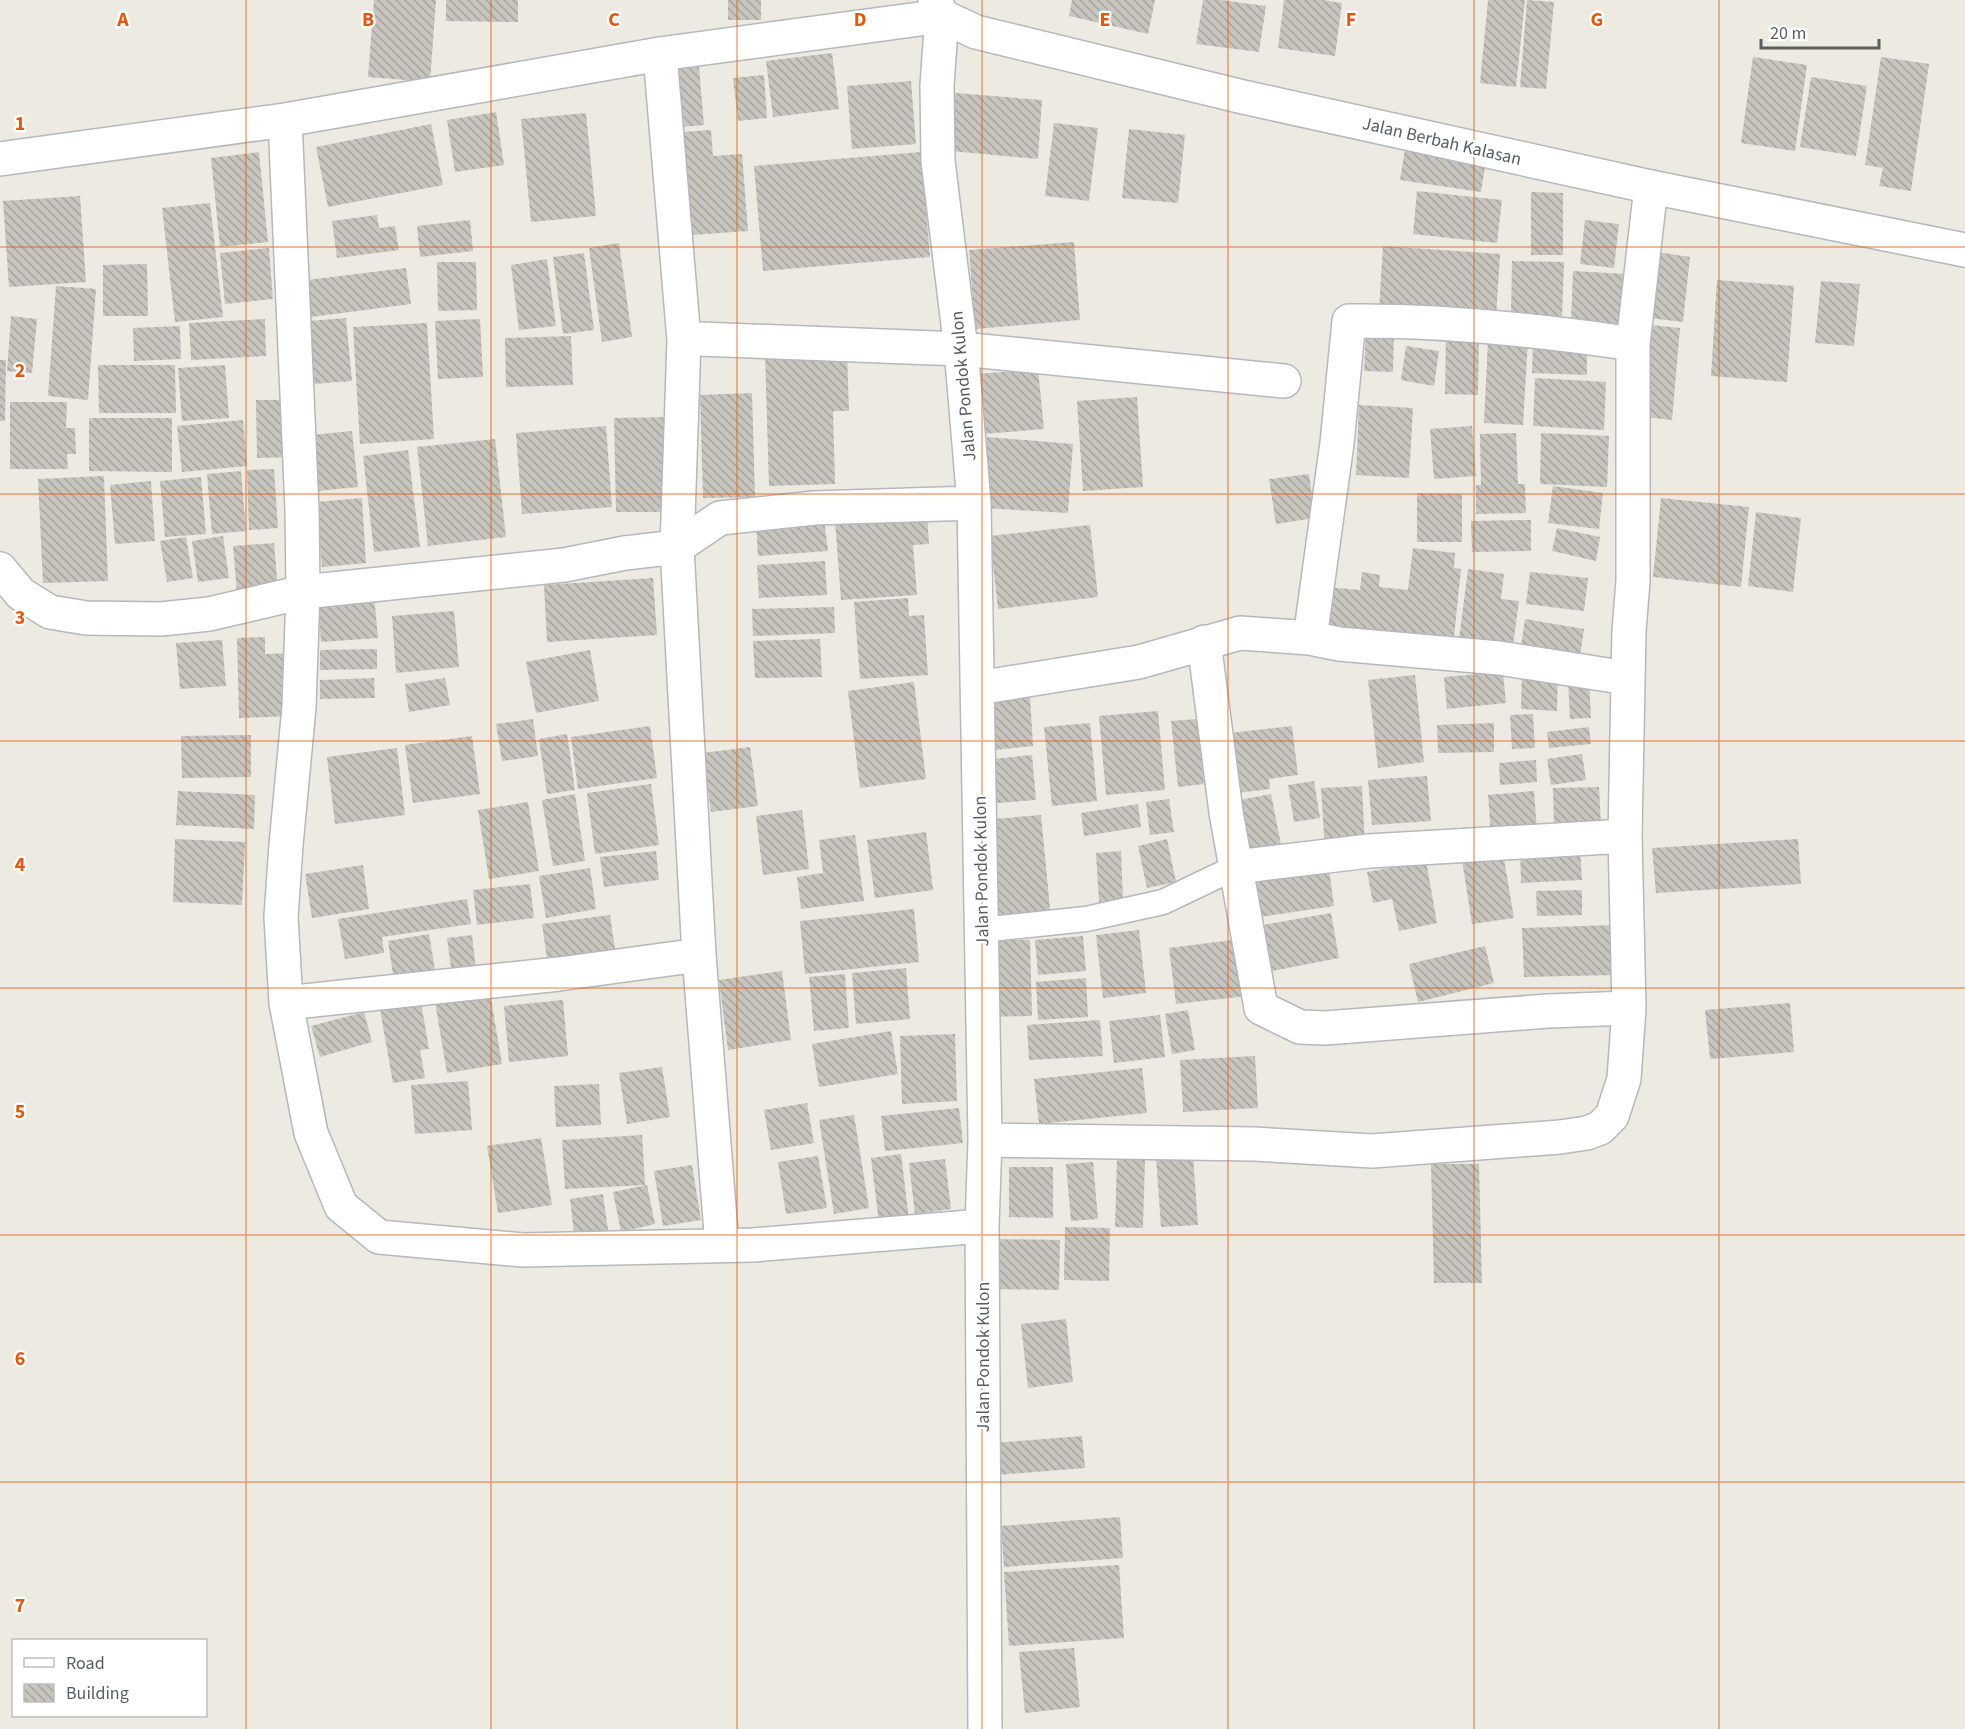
<svg xmlns="http://www.w3.org/2000/svg" width="1965" height="1729" font-family="'Source Sans 3',sans-serif">
  <style>
    .building { fill: url(#building-back-hatch) }
    .lines { fill: none; stroke-linecap: round; stroke-linejoin: round }
    .service-casing { stroke: #b5b8bc; stroke-width: 27 }
    .minor-casing { stroke: #b5b8bc; stroke-width: 36 }
    .tertiary-casing { stroke: #b5b8bc; stroke-width: 36 }
    .service { stroke: #fff; stroke-width: 24 }
    .minor { stroke: #fff; stroke-width: 33 }
    .tertiary { stroke: #fff; stroke-width: 33 }
    .grid { fill: none; stroke: #e15910; stroke-width: 1.5; stroke-opacity: 0.55 }
    .labels { text-anchor: middle; stroke-width: 4.5; stroke-linejoin: round; paint-order: stroke }
    .street-label { font-size: 18px; fill: #5a5e63; stroke: #fff }
    .grid-label { font-size: 20px; text-anchor: middle; font-weight: bold; fill: #e15910; stroke: #fff; stroke-width: 4.5; stroke-linejoin: round; paint-order: stroke }
  </style>
  <defs>
    <pattern id="building-back-hatch" width="6" height="6" patternUnits="userSpaceOnUse" patternTransform="scale(1.5)"><rect width="6" height="6" fill="#c8c5bf"/><path d="M-1 5l2 2M0 0l6 6M5-1l2 2" fill="none" stroke="#a5a39f"/></pattern>
  </defs>
  <rect width="100%" height="100%" fill="#edeae2"/>
  <path class="building" d="M374,0H436L430,82L368,77Z
    M446,0H518V22L446,21Z
    M728,0H761V20H728Z
    M1072,0H1155L1148,34L1069,16Z
    M1203,0H1220L1266,6L1259,52L1196,44Z
    M1284,0H1323L1342,3L1335,56L1278,48Z
    M1488,0H1525L1516,87L1480,83Z
    M1527,0L1554,2L1546,89L1520,87Z
    M832,53L839,109L773,117L766,61Z
    M1753,57L1807,65L1795,151L1741,143Z
    M1881,57L1929,64L1911,191L1879,186L1883,168L1865,165Z
    M699,67L704,125L669,128L664,70Z
    M764,75L767,118L738,121L733,78Z
    M1811,77L1867,86L1856,156L1800,147Z
    M911,81L916,144L852,149L847,86Z
    M944,92L1042,100L1038,159L940,150Z
    M496,112L504,165L455,172L447,120Z
    M586,113L596,216L531,222L521,119Z
    M1054,123L1098,128L1089,201L1045,196Z
    M431,124L443,185L328,207L316,147Z
    M1129,129L1185,135L1178,203L1122,198Z
    M711,130L713,156L742,154L748,231L677,236L668,133Z
    M1405,149L1486,161L1481,192L1400,180Z
    M259,152L268,242L220,247L211,158Z
    M921,152L930,257L763,271L754,166Z
    M1417,191L1502,200L1497,243L1413,234Z
    M1531,192L1563,193V255H1531Z
    M80,196L86,282L9,287L3,201Z
    M210,203L223,317L175,322L162,208Z
    M377,215L379,228L395,226L399,250L337,258L332,221Z
    M470,220L473,251L420,257L417,226Z
    M1585,220L1619,224L1614,268L1580,264Z
    M1074,242L1080,320L975,329L969,250Z
    M619,243L632,337L602,342L589,248Z
    M1383,246L1500,254L1496,319L1379,311Z
    M269,248L273,299L225,304L220,253Z
    M1650,251L1690,257L1683,322L1641,317Z
    M584,253L594,330L563,334L553,257Z
    M547,259L556,326L519,330L511,265Z
    M1512,261L1564,262L1562,316L1511,314Z
    M437,262H476L477,310L438,311Z
    M147,264L148,316H103V265Z
    M406,268L411,304L311,317L307,280Z
    M1573,271L1626,274L1624,325L1571,323Z
    M1717,280L1794,286L1787,382L1711,376Z
    M1821,281L1860,284L1854,346L1815,343Z
    M56,286L96,289L88,400L48,396Z
    M11,316L37,319L32,373L7,371Z
    M346,318L352,381L313,384L308,321Z
    M265,319L266,356L191,360L189,323Z
    M480,319L483,377L438,379L435,321Z
    M427,323L434,439L360,444L353,327Z
    M1642,324L1680,328L1672,420L1634,416Z
    M180,326L181,359L134,361L133,328Z
    M1366,331L1394,333L1393,372L1364,371Z
    M1446,333L1479,334L1478,395L1445,394Z
    M571,336L573,385L506,387L505,338Z
    M1488,339L1528,341L1523,425L1484,423Z
    M1533,343L1587,345V375L1532,373Z
    M1406,346L1439,351L1434,386L1401,380Z
    M847,353L849,411H833L835,484L769,486L765,354Z
    M0,360H6L5,421H0Z
    M98,365H175L176,413H99Z
    M225,365L229,418L182,421L178,368Z
    M1038,369L1044,429L983,434L978,374Z
    M1535,378L1606,382L1604,430L1533,426Z
    M752,393L755,497L703,498L700,395Z
    M1137,397L1143,487L1083,491L1077,401Z
    M256,400H296V457L257,458Z
    M10,402H67L66,428H75L76,454H67L68,469H10Z
    M1359,405L1413,408L1409,478L1356,475Z
    M671,417L673,512H616L614,418Z
    M89,418H172V472L89,471Z
    M243,420L247,466L182,472L177,426Z
    M606,426L612,507L522,514L516,433Z
    M1472,426L1476,476L1434,479L1430,429Z
    M352,431L358,487L318,491L312,435Z
    M1516,433L1518,484H1525L1526,513L1476,514V485H1481L1480,434Z
    M1541,433L1609,436L1607,487L1540,484Z
    M987,437L1073,444L1068,513L982,508Z
    M495,439L506,537L428,546L417,447Z
    M408,450L420,547L374,552L363,456Z
    M274,469L278,528L249,530L247,470Z
    M241,471L246,531L212,534L207,474Z
    M1309,474L1315,518L1276,524L1269,479Z
    M104,476L108,581L43,583L38,479Z
    M201,477L206,534L165,537L160,481Z
    M151,481L155,541L115,544L110,485Z
    M1553,486L1603,493L1599,529L1548,523Z
    M1417,493L1462,494V542H1417Z
    M362,498L366,563L322,567L316,502Z
    M1661,498L1749,507L1741,587L1653,577Z
    M1756,512L1801,518L1793,592L1748,586Z
    M927,514L929,544L913,545L917,595L841,600L835,521Z
    M824,518L828,551L758,556L756,524Z
    M1531,520V551L1472,552L1471,521Z
    M1090,525L1098,597L998,609L990,536Z
    M1557,528L1600,537L1596,561L1552,551Z
    M223,536L229,578L198,582L192,541Z
    M186,537L193,578L167,582L160,541Z
    M274,543L278,590L237,593L233,546Z
    M1413,548L1455,553L1454,568L1461,569L1453,647L1321,632L1326,587L1360,590L1362,572L1380,575L1379,587L1408,590Z
    M825,561L827,595L759,598L757,565Z
    M1468,569L1504,574L1501,599L1519,601L1512,653L1458,647Z
    M1530,572L1588,578L1584,611L1526,604Z
    M653,578L657,635L547,642L544,585Z
    M374,595L378,638L321,642L318,600Z
    M908,598L909,616L924,615L928,675L860,679L854,602Z
    M834,607L835,633L753,636L752,609Z
    M454,611L459,667L396,673L392,616Z
    M1525,619L1584,629L1580,656L1521,646Z
    M265,637V654L295,653L297,716L239,718L237,638Z
    M820,639L822,677L755,678L753,641Z
    M222,640L226,686L180,689L176,643Z
    M377,649V669L320,670V650Z
    M590,650L599,701L536,713L526,662Z
    M1503,672L1506,703L1447,709L1444,677Z
    M1522,673L1558,675L1557,711L1521,709Z
    M1415,675L1424,762L1378,768L1368,680Z
    M374,678L375,698L320,699V680Z
    M445,678L450,705L409,712L405,684Z
    M1589,679L1591,718L1570,719L1568,680Z
    M914,682L926,779L860,788L848,691Z
    M1030,697L1033,746L986,751L983,703Z
    M1158,711L1165,790L1106,795L1099,716Z
    M1533,714L1535,748L1512,749L1510,715Z
    M533,719L538,756L502,761L496,724Z
    M1197,719L1204,784L1178,787L1171,721Z
    M1090,723L1097,801L1052,806L1044,727Z
    M1494,723V752L1438,753L1437,725Z
    M650,726L657,778L578,789L571,737Z
    M1292,726L1298,775L1269,779L1270,789L1229,794L1221,734Z
    M1589,727L1591,744L1549,748L1547,732Z
    M567,734L575,790L547,794L539,739Z
    M251,735V777L182,778L181,736Z
    M472,736L480,794L413,803L405,745Z
    M750,747L758,806L711,812L703,753Z
    M397,748L405,815L335,824L327,757Z
    M1582,754L1586,780L1551,785L1547,759Z
    M1032,755L1036,800L985,804L982,760Z
    M1536,760L1537,782L1500,785L1499,763Z
    M1427,776L1431,821L1372,825L1368,780Z
    M1314,781L1320,818L1294,822L1288,785Z
    M651,784L659,845L595,854L587,793Z
    M1362,786L1365,847L1325,850L1321,788Z
    M1599,787L1601,827L1554,828L1553,788Z
    M178,791L255,795L254,829L176,825Z
    M1534,791L1537,831L1491,835L1488,795Z
    M575,794L585,861L553,866L542,800Z
    M1271,794L1282,850L1240,858L1229,802Z
    M1169,799L1174,832L1150,835L1146,802Z
    M528,802L539,871L489,879L478,810Z
    M1138,804L1141,827L1084,836L1081,813Z
    M802,810L809,869L763,875L756,816Z
    M1041,815L1051,919L990,924L981,820Z
    M926,832L933,890L875,898L867,840Z
    M855,835L864,901L801,909L797,877L823,873L819,840Z
    M175,839L245,842L242,905L173,902Z
    M1167,839L1176,882L1147,888L1138,846Z
    M1798,839L1801,884L1656,893L1652,848Z
    M1580,847L1582,880L1521,883L1520,850Z
    M656,851L659,880L604,887L600,857Z
    M1121,851L1123,901L1099,902L1096,853Z
    M1503,853L1514,918L1472,924L1462,860Z
    M1426,861L1437,923L1399,931L1392,899L1373,903L1367,872Z
    M1328,862L1334,906L1260,917L1254,873Z
    M363,865L369,909L312,918L305,874Z
    M590,868L596,909L546,918L539,876Z
    M530,884L534,918L477,925L473,890Z
    M1582,890V915L1537,916L1536,891Z
    M467,899L471,924L382,937L384,953L345,959L338,919Z
    M914,909L919,962L805,974L800,921Z
    M1331,913L1339,958L1272,971L1263,925Z
    M610,915L617,962L549,972L542,924Z
    M1612,925L1614,975L1524,977L1522,928Z
    M1139,930L1146,993L1103,998L1096,935Z
    M429,934L437,982L395,988L388,941Z
    M472,935L477,979L453,982L447,938Z
    M1083,936L1086,971L1038,975L1035,940Z
    M1240,939L1247,996L1176,1004L1169,948Z
    M985,940H1030L1032,1016L987,1017Z
    M1485,946L1494,983L1418,1002L1409,964Z
    M906,968L910,1019L856,1024L852,973Z
    M782,971L791,1040L728,1050L719,980Z
    M845,974L849,1028L814,1031L809,977Z
    M1086,978L1088,1017L1038,1020L1036,982Z
    M489,987L502,1064L447,1073L434,996Z
    M420,997L429,1049L420,1050L425,1078L393,1083L379,1004Z
    M563,1000L568,1056L509,1062L504,1006Z
    M1790,1003L1794,1052L1710,1059L1705,1010Z
    M1188,1010L1195,1050L1172,1054L1165,1014Z
    M364,1012L372,1042L320,1057L311,1026Z
    M1160,1015L1165,1057L1114,1063L1109,1021Z
    M1100,1020L1103,1056L1029,1060L1027,1025Z
    M891,1031L898,1074L819,1087L812,1044Z
    M955,1034L957,1101L902,1104L900,1036Z
    M1255,1056L1258,1108L1183,1112L1180,1060Z
    M662,1067L670,1117L627,1124L619,1073Z
    M1142,1068L1147,1113L1039,1124L1034,1079Z
    M468,1081L472,1130L415,1134L411,1085Z
    M599,1084L601,1125L556,1127L554,1086Z
    M807,1103L814,1143L771,1150L764,1110Z
    M959,1108L963,1143L885,1151L881,1116Z
    M854,1115L869,1208L834,1214L819,1120Z
    M642,1135L645,1185L565,1189L562,1140Z
    M541,1138L552,1205L498,1213L487,1146Z
    M901,1154L909,1219L879,1223L871,1158Z
    M1193,1155L1198,1225L1161,1227L1156,1157Z
    M818,1156L827,1208L786,1214L778,1162Z
    M1117,1157L1145,1158L1143,1228L1115,1227Z
    M945,1159L951,1209L915,1214L909,1163Z
    M1093,1162L1098,1219L1071,1221L1066,1164Z
    M1431,1164H1479L1482,1283H1434Z
    M692,1165L701,1220L663,1226L654,1171Z
    M1009,1167H1053V1218L1009,1217Z
    M647,1185L655,1224L621,1232L613,1192Z
    M603,1194L609,1237L575,1242L570,1199Z
    M1065,1227L1110,1228L1109,1281L1064,1280Z
    M992,1239L1060,1240L1059,1290L991,1289Z
    M1066,1319L1073,1382L1028,1388L1021,1324Z
    M1082,1436L1085,1468L997,1475L994,1443Z
    M1120,1517L1123,1558L1004,1567L1001,1526Z
    M1119,1565L1124,1638L1009,1646L1004,1572Z
    M1074,1648L1080,1707L1025,1713L1019,1652Z"/>
  <g class="lines">
    <g class="service-casing">
      <path id="service" d="M981,930L1086,919L1163,902L1236,867"/>
    </g>
    <g class="minor-casing">
      <path id="minor" d="M660,54L684,340
        M285,120L302,509L303,592L299,707L286,845L281,917L286,1003L311,1133L341,1206L379,1237L523,1250L753,1245L982,1226
        M0,159L285,120L660,54L942,16L937,85L938,161L961,349L974,503L985,1140L982,1226L985,1729
        M0,569L21,594L50,612L86,618L161,619L209,614L303,592L564,565L625,553L677,547L720,518L814,508L974,503
        M1310,638L1337,443L1349,321C1444,320 1539,330 1633,344
        M1204,642L1226,812L1261,1008L1300,1027L1325,1028L1548,1011L1629,1008
        M978,688L1139,662L1240,633L1310,638L1339,644L1499,658L1627,678
        M1236,867L1369,851L1625,836
        M286,1003L559,974L699,955
        M985,1140L1254,1144L1372,1151L1560,1137L1587,1133L1600,1128L1612,1116L1624,1079L1629,1008L1625,836L1629,631L1633,581V344L1651,187
        M722,1245L699,955L677,547L684,340L700,339L961,349L1284,381"/>
    </g>
    <g class="tertiary-casing">
      <path id="tertiary" d="M935,0L942,16L976,32L1243,97L1651,187L1965,250"/>
    </g>
    <use href="#service" class="service"/>
    <use href="#minor" class="minor"/>
    <use href="#tertiary" class="tertiary"/>
  </g>
  <path class="grid" d="M246,0V1729M491,0V1729M737,0V1729M982,0V1729M1228,0V1729M1474,0V1729M1719,0V1729M0,247H1965M0,494H1965M0,741H1965M0,988H1965M0,1235H1965M0,1482H1965"/>
  <g class="labels">
    <g class="street-label">
      <text transform="translate(1442 141) rotate(13)" y="6">Jalan Berbah Kalasan</text>
      <text transform="translate(963 386) rotate(-95)" y="6">Jalan Pondok Kulon</text>
      <text transform="translate(981 871) rotate(-91)" y="6">Jalan Pondok Kulon</text>
      <text transform="translate(983 1357) rotate(-90)" y="6">Jalan Pondok Kulon</text>
    </g>
  </g>
  <g class="grid-label">
    <text x="123" y="26">A</text>
    <text x="368" y="26">B</text>
    <text x="614" y="26">C</text>
    <text x="860" y="26">D</text>
    <text x="1105" y="26">E</text>
    <text x="1351" y="26">F</text>
    <text x="1597" y="26">G</text>
    <text x="20" y="130">1</text>
    <text x="20" y="377">2</text>
    <text x="20" y="624">3</text>
    <text x="20" y="871">4</text>
    <text x="20" y="1118">5</text>
    <text x="20" y="1365">6</text>
    <text x="20" y="1612">7</text>
  </g>
  <rect x="12" y="1639" width="195" height="78" fill="#ffffff" stroke="#bdbfc1" stroke-width="1.5"/>
  <rect x="24" y="1658" width="30" height="9" fill="#ffffff" stroke="#bdbfc1" stroke-width="1.5"/>
  <text x="66" y="1669" font-size="18" fill="#5a5e63">Road</text>
  <rect x="24" y="1684" width="30" height="18" fill="url(#building-back-hatch)" stroke="#bdbfc1" stroke-width="1.5"/>
  <text x="66" y="1699" font-size="18" fill="#5a5e63">Building</text>
  <path d="M1761 39v9h118v-9" fill="none" stroke="#5a5e63" stroke-width="3"/>
  <text x="1770" y="39" font-size="18" fill="#5a5e63" stroke="#ffffff" stroke-width="4.5" paint-order="stroke">20 m</text>
</svg>
